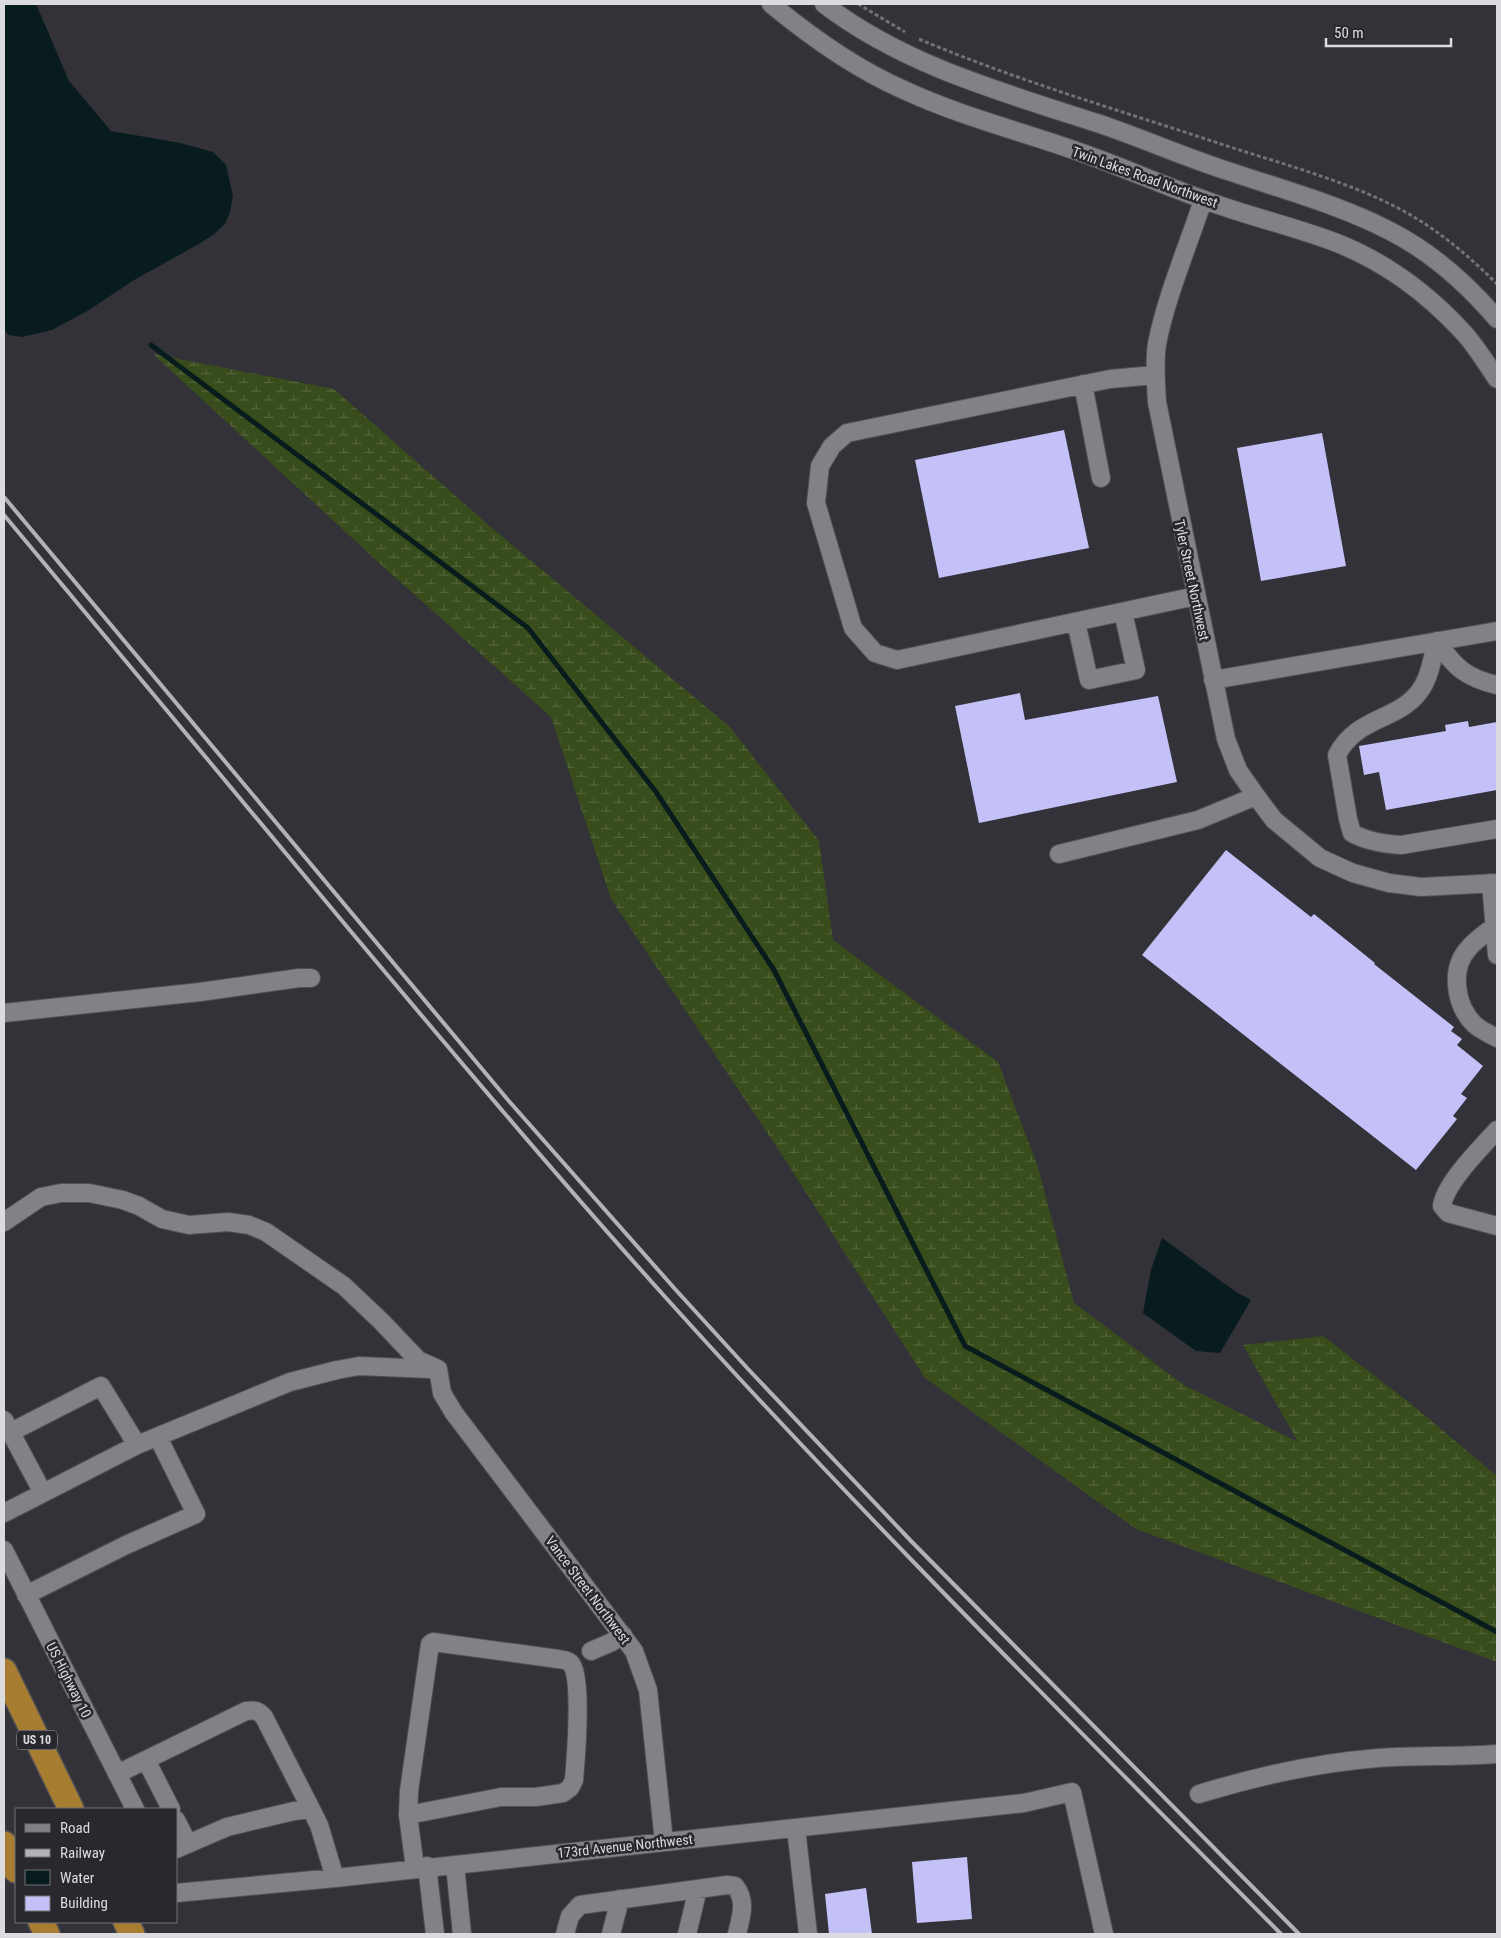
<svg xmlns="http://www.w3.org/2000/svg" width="1501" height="1938" font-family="'Roboto Condensed',sans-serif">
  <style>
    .wetland { fill: url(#wetland-marsh) }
    .water { fill: #081c1d }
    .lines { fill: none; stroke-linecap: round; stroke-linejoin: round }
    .stream { stroke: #081c1d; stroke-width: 5 }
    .building { fill: #c4c1f8 }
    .minor-casing { stroke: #505055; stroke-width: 20 }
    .highway-casing { stroke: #505055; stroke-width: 28 }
    .path { stroke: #717176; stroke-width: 3; stroke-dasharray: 4 2.5; stroke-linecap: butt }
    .minor { stroke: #818188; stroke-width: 18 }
    .highway { stroke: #a77d32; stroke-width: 25 }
    .rail { stroke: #b2b2b7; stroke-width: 4 }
    .labels { text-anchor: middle; stroke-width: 5; stroke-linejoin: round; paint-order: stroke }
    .shield { fill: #28282e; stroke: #a6a6ab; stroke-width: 1 }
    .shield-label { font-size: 12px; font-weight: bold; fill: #dcdce0 }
    .street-label { font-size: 14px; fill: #dcdce0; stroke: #28282e }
  </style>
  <defs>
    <pattern id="wetland-marsh" width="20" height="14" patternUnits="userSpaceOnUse" patternTransform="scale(1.25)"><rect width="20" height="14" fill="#394c1b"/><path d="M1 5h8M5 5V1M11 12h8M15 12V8" fill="none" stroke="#55653c"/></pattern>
  </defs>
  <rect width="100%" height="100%" fill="#323238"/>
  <path class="wetland" d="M153,354L334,389L492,528L730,727L819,841L833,940L998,1062L1038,1167L1074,1303L1184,1385L1298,1442L1243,1345L1323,1336L1410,1403L1497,1476V1662L1136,1529L925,1378L778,1149L611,899L551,717L378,562Z"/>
  <path class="water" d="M4,4H36L69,81L111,131L180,143L213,152L226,165L233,196L230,212L225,224L213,235L197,245L134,280L89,310L52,330L22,337L9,335L4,330Z
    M1162,1238L1236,1292L1251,1300L1220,1353L1196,1351L1143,1313L1151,1270Z"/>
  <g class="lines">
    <path class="stream" d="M151,345L528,628L656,792L774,970L965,1346L1497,1632"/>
  </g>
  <path class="building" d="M1064,430L1089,548L939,578L915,460Z
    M1322,433L1346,566L1261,581L1237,448Z
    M1020,693L1025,720L1158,696L1177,782L979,823L955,706Z
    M1468,721L1469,727L1497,722V790L1386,810L1379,772L1364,775L1359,746L1446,731L1445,725Z
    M1226,850L1311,917L1314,914L1375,963L1374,964L1454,1027L1451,1031L1462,1039L1457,1045L1483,1066L1461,1094L1467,1098L1453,1116L1457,1119L1416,1170L1142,955Z
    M967,1857L972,1919L917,1923L912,1862Z
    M866,1888L872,1934H829L825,1894Z"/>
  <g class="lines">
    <g class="minor-casing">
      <path id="minor" d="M771,4C811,37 856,69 904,90C962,117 1024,132 1085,154C1124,168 1163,185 1202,199C1246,216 1293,226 1337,243C1385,262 1428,294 1463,332C1476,346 1486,363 1497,379
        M824,4C905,66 1005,93 1100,124C1144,139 1187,158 1231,172C1284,190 1340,205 1390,231C1431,252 1468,285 1497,319
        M1203,200C1188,246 1166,297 1157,344C1154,363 1156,383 1157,402L1226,739L1238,770L1256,796L1274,820L1320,858L1353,873L1389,883L1421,887L1497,883
        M1155,375L1110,379L847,433L832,446L820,466L816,503L853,628L875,653L897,660L1196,596
        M1083,384L1101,478
        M1076,622L1089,680L1136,670L1123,612
        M1437,641C1432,658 1430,678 1419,692C1397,721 1356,717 1337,755L1348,819L1352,833C1366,841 1385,844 1401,845L1497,829
        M1437,641C1454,667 1466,678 1497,685
        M1213,680L1497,631
        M1059,854L1198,820L1256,796
        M1491,883L1497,955
        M1495,926C1486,933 1475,940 1468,949C1450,969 1455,1005 1474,1024C1480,1030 1490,1034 1497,1038
        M4,1013L200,992L299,978H311
        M1497,1130C1481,1148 1445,1183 1442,1206L1448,1213L1497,1226
        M4,1222L41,1197L61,1193H89L123,1200L139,1206L162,1219L189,1225L228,1222L249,1225L266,1232L344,1286L382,1322L418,1360L438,1369
        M438,1369L442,1393L454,1413L634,1651L648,1690L664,1842
        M4,1420L43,1493
        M11,1432L101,1386L137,1445
        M4,1513L137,1445L290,1382L337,1370L359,1366L430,1369
        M4,1550L135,1809
        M26,1595L126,1545L196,1514L158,1437
        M591,1651L612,1642L623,1635
        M146,1760L171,1809
        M117,1774L246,1711C254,1710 258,1710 264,1717L311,1809
        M1199,1794C1257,1776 1317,1763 1378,1758C1418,1755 1458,1757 1497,1754
        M408,1815L501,1797H536L563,1793L570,1788L574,1780C576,1757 582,1682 572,1665C569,1660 564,1660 558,1659L433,1642L430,1644L409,1791L408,1815L415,1868
        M176,1820L188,1844
        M796,1828L808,1934
        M176,1849L227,1827L294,1811L311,1809L319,1825L335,1878
        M455,1865L462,1934
        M427,1866L435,1934
        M176,1893L335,1878L1024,1803L1072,1792L1104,1934
        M565,1934L570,1916L580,1905L727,1885L735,1886C747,1901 741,1917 737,1934
        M611,1934L620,1899
        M687,1934L698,1889"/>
    </g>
    <g class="highway-casing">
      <path id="highway" d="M4,1671L71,1809
        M4,1844L16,1870
        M41,1922L47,1934
        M126,1922L132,1934"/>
    </g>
    <path class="path" d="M858,4L905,32
      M919,39C1018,81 1122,111 1224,145C1279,163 1336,178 1388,203C1430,223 1465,252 1497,284"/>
    <use href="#minor" class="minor"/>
    <use href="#highway" class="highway"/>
    <path class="rail" d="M4,497L508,1100L675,1289L749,1370L911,1541L1299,1934
      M4,515C119,653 233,790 348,928C453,1053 558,1178 667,1299C864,1518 1074,1725 1281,1934"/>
  </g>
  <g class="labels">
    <rect class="shield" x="17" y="1730.5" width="40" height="19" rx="4"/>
    <g class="shield-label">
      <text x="37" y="1744">US 10</text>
    </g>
    <g class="street-label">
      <text transform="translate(1145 177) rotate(20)" y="5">Twin Lakes Road Northwest</text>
      <text transform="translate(1192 580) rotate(78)" y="5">Tyler Street Northwest</text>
      <text transform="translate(588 1590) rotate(53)" y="5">Vance Street Northwest</text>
      <text transform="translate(69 1680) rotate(63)" y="5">US Highway 10</text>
      <text transform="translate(625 1846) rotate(-6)" y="5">173rd Avenue Northwest</text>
    </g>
  </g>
  <rect width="1501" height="1938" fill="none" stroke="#dcdce0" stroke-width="10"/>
  <rect x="15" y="1808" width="162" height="115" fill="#28282e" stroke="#707075"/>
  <rect x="25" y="1824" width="25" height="8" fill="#818188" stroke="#707075"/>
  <text x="60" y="1833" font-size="15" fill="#dcdce0">Road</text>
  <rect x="25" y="1849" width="25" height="8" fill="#b2b2b7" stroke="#707075"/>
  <text x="60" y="1858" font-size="15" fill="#dcdce0">Railway</text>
  <rect x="25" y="1870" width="25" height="15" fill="#081c1d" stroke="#707075"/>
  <text x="60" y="1883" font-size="15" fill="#dcdce0">Water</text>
  <rect x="25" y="1896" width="25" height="15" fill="#c4c1f8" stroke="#707075"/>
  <text x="60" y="1908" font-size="15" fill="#dcdce0">Building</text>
  <path d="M1326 38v8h125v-8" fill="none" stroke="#dcdce0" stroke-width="2.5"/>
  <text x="1334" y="38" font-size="15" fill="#dcdce0" stroke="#28282e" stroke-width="4" paint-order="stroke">50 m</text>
</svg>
